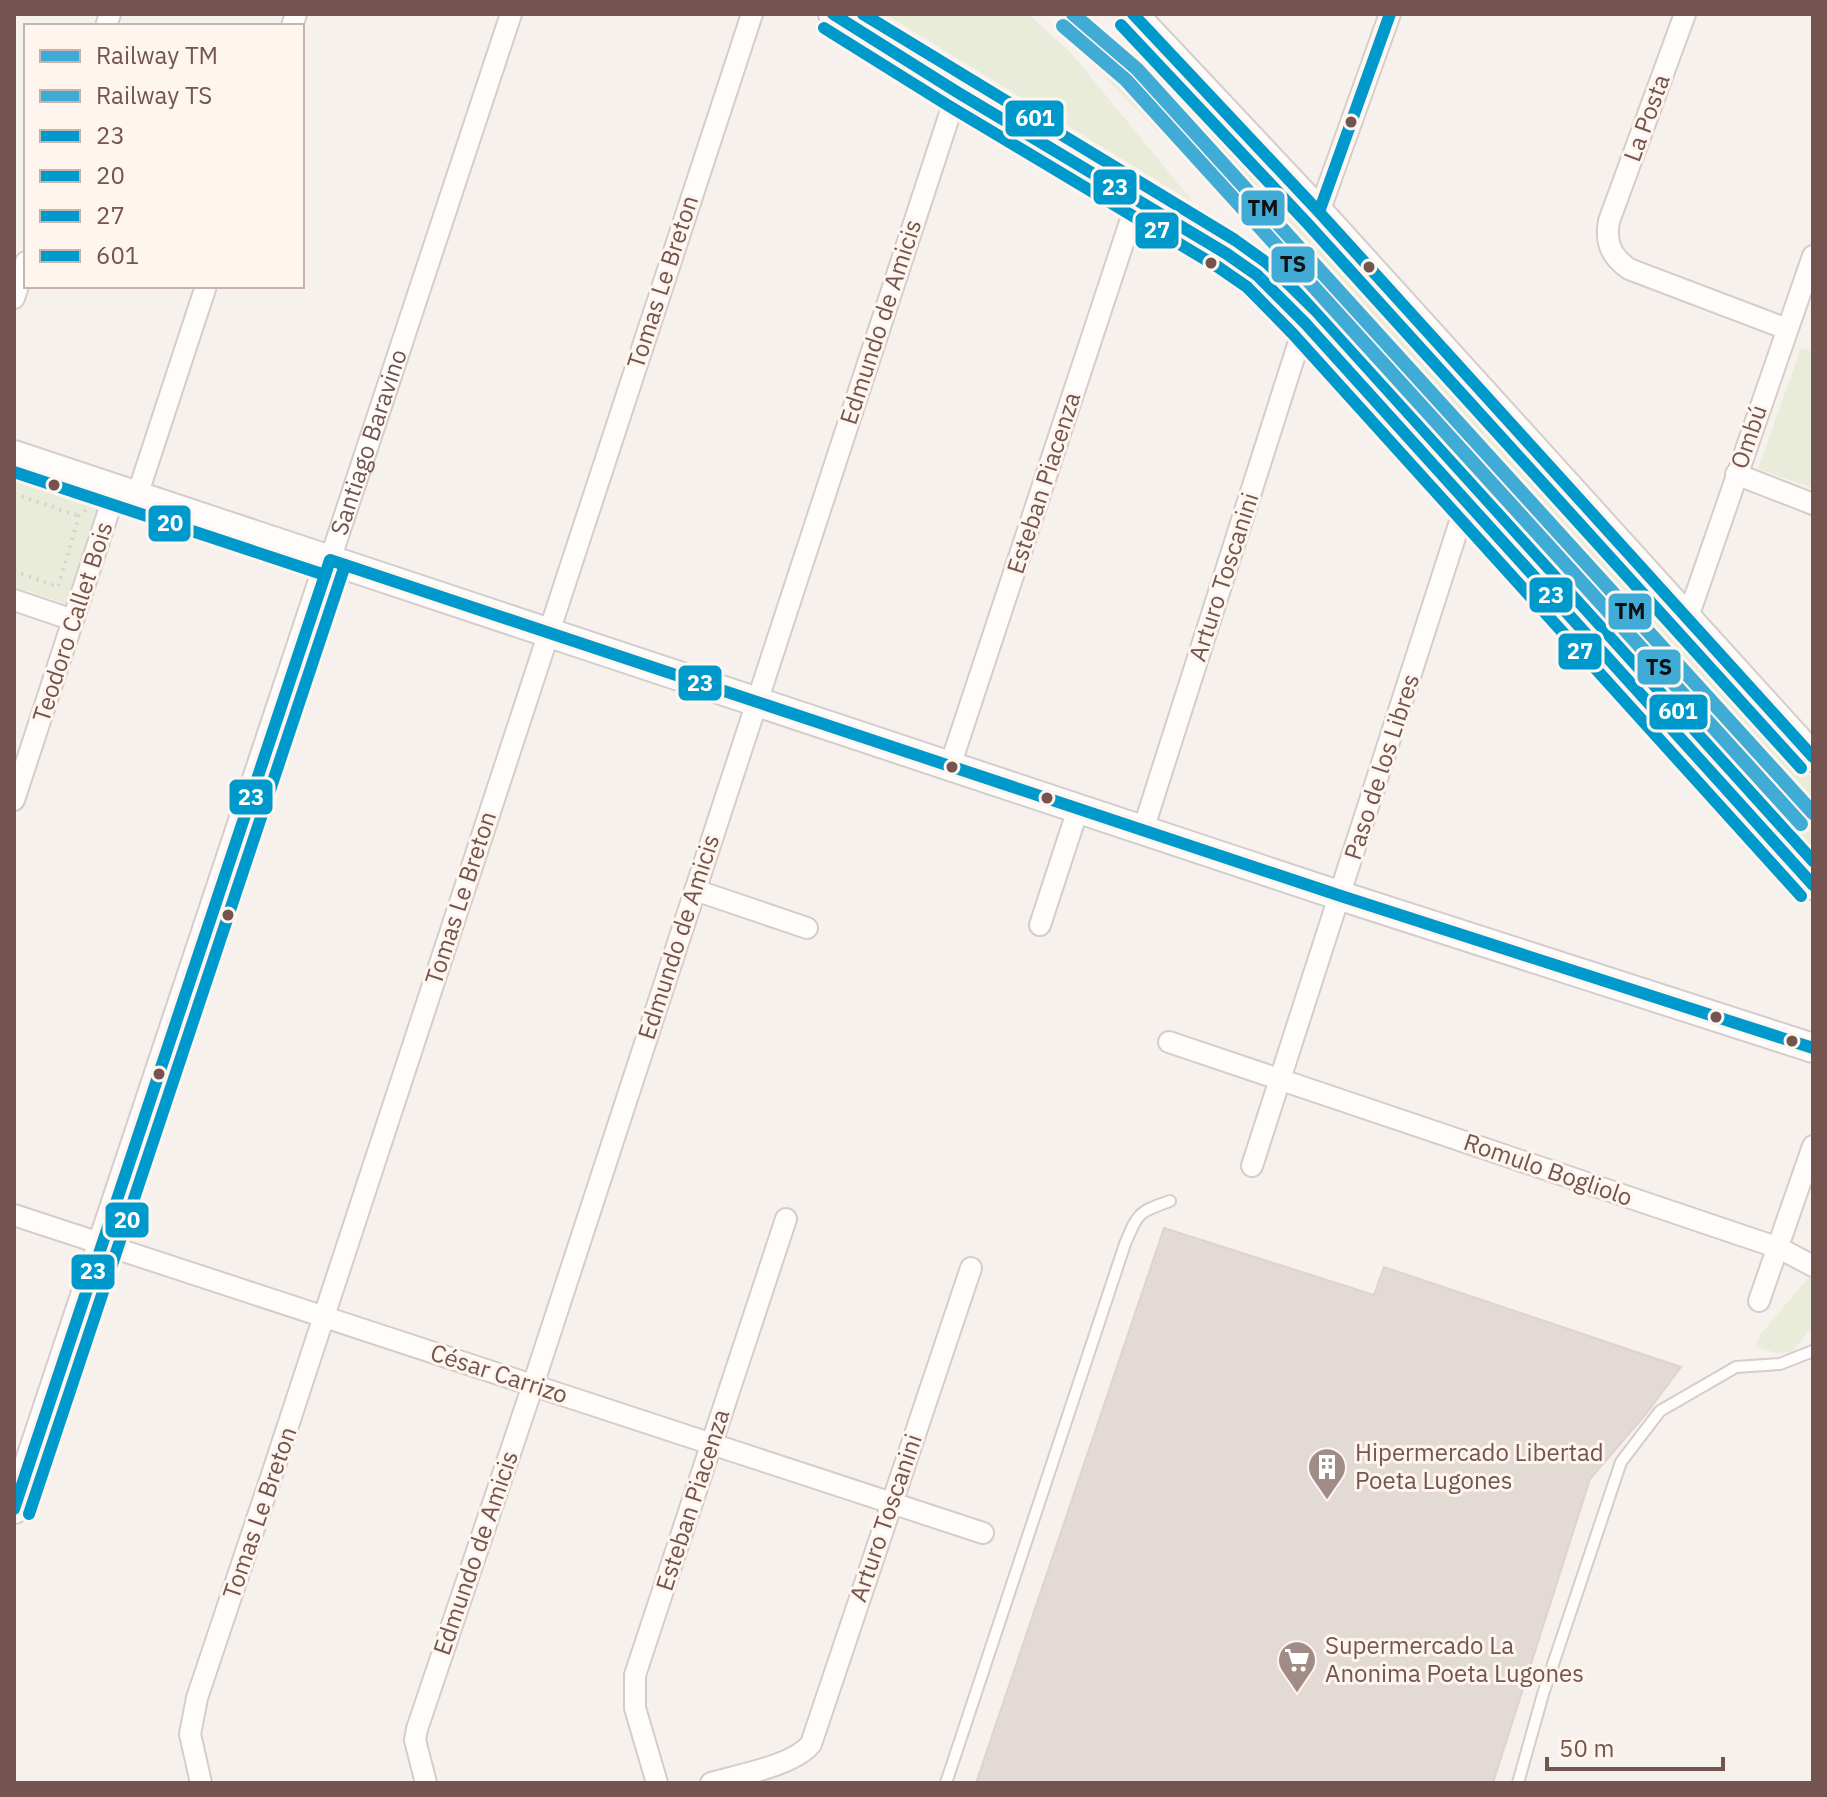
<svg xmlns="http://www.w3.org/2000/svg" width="1827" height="1797" font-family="'IBM Plex Sans',sans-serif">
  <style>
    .green { fill: #e8ecd9 }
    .building { fill: #e3d9d5; stroke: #dfd3d0; stroke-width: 2 }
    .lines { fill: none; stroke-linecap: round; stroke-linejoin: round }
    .service-casing { stroke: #d6cdca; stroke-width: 14 }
    .minor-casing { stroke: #d6cdca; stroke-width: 24 }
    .secondary-casing { stroke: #d6ccc9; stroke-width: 32 }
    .path { stroke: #d9d0cf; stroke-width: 4; stroke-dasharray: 2 6; stroke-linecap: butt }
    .service { stroke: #fefdfc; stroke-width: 10 }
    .minor { stroke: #fefdfc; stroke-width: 20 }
    .secondary { stroke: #fefdfc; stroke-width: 28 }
    .bus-1-casing { stroke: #fef5ef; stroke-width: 18 }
    .bus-2-casing { stroke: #fef5ef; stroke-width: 18 }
    .bus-3-casing { stroke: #fef5ef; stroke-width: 18 }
    .bus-4-casing { stroke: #fef5ef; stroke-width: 18 }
    .bus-1 { stroke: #0099cb; stroke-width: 12 }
    .bus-2 { stroke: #0099cb; stroke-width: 12 }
    .bus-3 { stroke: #0099cb; stroke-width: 12 }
    .bus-4 { stroke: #0099cb; stroke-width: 12 }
    .rail-1-casing { stroke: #fef5ef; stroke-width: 20 }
    .rail-2-casing { stroke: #fef5ef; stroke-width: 20 }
    .rail-1 { stroke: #40acd5; stroke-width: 14 }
    .rail-2 { stroke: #40acd5; stroke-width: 14 }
    .bus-dot { fill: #73544f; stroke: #fef5ef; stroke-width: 3 }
    .labels { text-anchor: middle; stroke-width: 6; stroke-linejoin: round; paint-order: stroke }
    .street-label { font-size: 24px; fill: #73544f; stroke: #fef5ef }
    .poi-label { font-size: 24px; fill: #73544f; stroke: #fef5ef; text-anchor: start }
    .line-badge { stroke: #fef5ef; stroke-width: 3 }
    .badge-label { font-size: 22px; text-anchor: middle; font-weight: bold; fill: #fff }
    .pale-badge-label { font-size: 22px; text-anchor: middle; font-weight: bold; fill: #111 }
  </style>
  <rect width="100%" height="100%" fill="#f7f1ed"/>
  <path class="green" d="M885,14H1028L1071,53L1194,203Z
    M1086,58L1162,62L1813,779V848L1377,354Z
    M1801,348L1813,352V488L1758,469Z
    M14,481L97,509L69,605L14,587Z
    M1809,1277L1813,1279V1326L1792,1352L1777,1353L1756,1347L1760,1335Z"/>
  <path class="building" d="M1164,1228L1374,1295L1384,1267L1681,1367L1645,1415L1590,1479L1493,1783H976Z"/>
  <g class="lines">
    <g class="service-casing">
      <path id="service" d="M946,1783L1125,1244C1138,1213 1138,1212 1170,1201
        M1518,1783L1543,1694L1621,1462L1660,1411L1736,1367L1780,1364L1813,1351"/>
    </g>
    <g class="minor-casing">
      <g id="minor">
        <path d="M1685,14L1609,221C1605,243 1611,256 1629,269L1787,329"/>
        <path d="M106,26L110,14"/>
        <path d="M292,26L296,14"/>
        <path d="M1319,212L1390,14"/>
        <path d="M14,298L26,262"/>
        <path d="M1736,474L1813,504"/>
        <path d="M137,496L206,286"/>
        <path id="s1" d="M330,560L511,14"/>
        <path d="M14,600L73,620"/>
        <path d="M1687,620L1813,256"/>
        <path d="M950,766L1137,201"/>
        <path d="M14,800L116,489"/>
        <path d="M1143,830L1305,323"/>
        <path d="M695,890L807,928"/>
        <path d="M1040,925L1078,809"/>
        <path d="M1169,1042L1779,1248L1813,1266"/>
        <path d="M1252,1166L1466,503"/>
        <path d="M14,1215L983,1533"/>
        <path d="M1759,1301L1813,1146"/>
        <path d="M201,1783L190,1734L197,1698C386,1138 566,575 752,14"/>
        <path d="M426,1783L415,1740L417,1729L533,1385L957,92"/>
        <path d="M657,1783L635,1708V1675L786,1219"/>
        <path d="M711,1783C738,1775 793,1766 811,1744L971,1268"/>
      </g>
    </g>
    <g class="secondary-casing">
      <path id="secondary" d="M833,14L957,92L1227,254L1257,275L1305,323L1813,885
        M1133,14L1319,212L1813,757
        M14,455L1341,896L1813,1048
        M14,1509L330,560"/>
    </g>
    <path class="path" d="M14,494L79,516
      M14,571L58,587L79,516L86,510"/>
    <use href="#service" class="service"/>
    <use href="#minor" class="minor"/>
    <use href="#secondary" class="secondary"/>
    <g class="bus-1-casing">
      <path id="bus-1" d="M833,14L957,92L1227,254L1257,275L1305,323L1813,885
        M1133,14L1319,212L1813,757
        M1319,212L1390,14
        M330,560L1341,896L1813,1048
        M14,1509L330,560"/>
    </g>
    <g class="bus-2-casing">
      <path id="bus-2" d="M14,472L325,575
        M29,1514L345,565"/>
    </g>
    <g class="bus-3-casing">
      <path id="bus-3" d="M1121,25L1307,223L1801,768
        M824,28L949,106L1218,267L1247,287L1293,334L1801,896"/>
    </g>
    <g class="bus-4-casing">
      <path id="bus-4" d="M863,14L1235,240L1267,263L1317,312L1813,861"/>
    </g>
    <use href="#bus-1" class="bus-1"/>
    <use href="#bus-2" class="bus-2"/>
    <use href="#bus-3" class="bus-3"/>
    <use href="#bus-4" class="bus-4"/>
    <g class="rail-1-casing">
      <path id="rail-1" d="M1073,14L1137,69L1813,813"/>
    </g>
    <g class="rail-2-casing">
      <path id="rail-2" d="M1063,26L1126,80L1801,824"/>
    </g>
    <use href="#rail-1" class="rail-1"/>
    <use href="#rail-2" class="rail-2"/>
  </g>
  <defs>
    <g id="building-pin" transform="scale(2)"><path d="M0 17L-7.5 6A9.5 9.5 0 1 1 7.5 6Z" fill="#a18b86" stroke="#fef5ef"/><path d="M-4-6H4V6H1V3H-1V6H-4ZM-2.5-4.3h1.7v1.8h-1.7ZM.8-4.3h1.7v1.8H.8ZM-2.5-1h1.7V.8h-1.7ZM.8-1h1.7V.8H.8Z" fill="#fff"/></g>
    <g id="supermarket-pin" transform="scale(2)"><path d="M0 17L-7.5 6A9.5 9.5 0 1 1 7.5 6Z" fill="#a18b86" stroke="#fef5ef"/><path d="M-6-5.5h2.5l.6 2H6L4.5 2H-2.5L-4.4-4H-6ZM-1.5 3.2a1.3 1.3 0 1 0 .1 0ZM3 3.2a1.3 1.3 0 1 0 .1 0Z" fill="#fff"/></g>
  </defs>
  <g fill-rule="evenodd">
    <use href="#building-pin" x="1327" y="1467"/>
    <use href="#supermarket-pin" x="1297" y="1660"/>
  </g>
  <g class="bus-dot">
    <circle cx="1351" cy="122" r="7"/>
    <circle cx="1211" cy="263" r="7"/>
    <circle cx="1369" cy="267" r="7"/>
    <circle cx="54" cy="485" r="7"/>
    <circle cx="952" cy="767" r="7"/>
    <circle cx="1047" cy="798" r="7"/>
    <circle cx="228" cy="915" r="7"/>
    <circle cx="1716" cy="1017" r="7"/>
    <circle cx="1792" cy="1041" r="7"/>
    <circle cx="159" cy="1074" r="7"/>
  </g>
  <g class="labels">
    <g class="street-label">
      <text transform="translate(1647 118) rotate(-70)" y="8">La Posta</text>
      <text transform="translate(663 282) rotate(-72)" y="8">Tomas Le Breton</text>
      <text transform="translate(881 322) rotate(-72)" y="8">Edmundo de Amicis</text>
      <text transform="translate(1749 437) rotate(-71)" y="8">Ombú</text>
      <text dy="8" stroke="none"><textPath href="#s1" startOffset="124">Santiago Baravino</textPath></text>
      <text transform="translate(1044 483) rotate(-72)" y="8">Esteban Piacenza</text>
      <text transform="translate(1224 577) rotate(-72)" y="8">Arturo Toscanini</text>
      <text transform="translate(73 622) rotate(-72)" y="8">Teodoro Callet Bois</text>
      <text transform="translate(1382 767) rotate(-72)" y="8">Paso de los Libres</text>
      <text transform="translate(461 898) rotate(-72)" y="8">Tomas Le Breton</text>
      <text transform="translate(679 937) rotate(-72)" y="8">Edmundo de Amicis</text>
      <text transform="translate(1548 1170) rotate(19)" y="8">Romulo Bogliolo</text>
      <text transform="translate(499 1374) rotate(18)" y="8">César Carrizo</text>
      <text transform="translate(693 1500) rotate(-72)" y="8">Esteban Piacenza</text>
      <text transform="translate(260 1513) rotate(-71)" y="8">Tomas Le Breton</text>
      <text transform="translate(886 1518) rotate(-71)" y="8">Arturo Toscanini</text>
      <text transform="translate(476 1553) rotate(-71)" y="8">Edmundo de Amicis</text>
    </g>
    <g class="poi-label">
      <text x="1355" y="1461">Hipermercado Libertad<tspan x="1355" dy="28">Poeta Lugones</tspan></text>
      <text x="1325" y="1654">Supermercado La<tspan x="1325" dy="28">Anonima Poeta Lugones</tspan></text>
    </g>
  </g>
  <g class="line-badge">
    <rect x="1004" y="99" width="61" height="39" rx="8" fill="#0099cb"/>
    <rect x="1092" y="168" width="46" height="38" rx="8" fill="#0099cb"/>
    <rect x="1240" y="189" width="46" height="38" rx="8" fill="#40acd5"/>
    <rect x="1134" y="211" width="46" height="39" rx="8" fill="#0099cb"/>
    <rect x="1270" y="245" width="46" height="39" rx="8" fill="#40acd5"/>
    <rect x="147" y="504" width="45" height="39" rx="8" fill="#0099cb"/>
    <rect x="1528" y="576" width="46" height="38" rx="8" fill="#0099cb"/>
    <rect x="1607" y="592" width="46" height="39" rx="8" fill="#40acd5"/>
    <rect x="1557" y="632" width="46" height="39" rx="8" fill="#0099cb"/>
    <rect x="1636" y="648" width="46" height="38" rx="8" fill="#40acd5"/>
    <rect x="677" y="664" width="46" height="38" rx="8" fill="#0099cb"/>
    <rect x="1648" y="693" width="61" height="38" rx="8" fill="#0099cb"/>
    <rect x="228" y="778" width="46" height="38" rx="8" fill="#0099cb"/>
    <rect x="104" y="1201" width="46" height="38" rx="8" fill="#0099cb"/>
    <rect x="70" y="1253" width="46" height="38" rx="8" fill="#0099cb"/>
  </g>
  <g class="badge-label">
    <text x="1035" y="126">601</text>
    <text x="1115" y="195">23</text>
    <text x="1157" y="238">27</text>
    <text x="170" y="531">20</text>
    <text x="1551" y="603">23</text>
    <text x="1580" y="659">27</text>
    <text x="700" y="691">23</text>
    <text x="1678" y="719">601</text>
    <text x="251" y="805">23</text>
    <text x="127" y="1228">20</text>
    <text x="93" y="1279">23</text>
  </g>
  <g class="pale-badge-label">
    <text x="1263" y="216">TM</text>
    <text x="1293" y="272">TS</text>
    <text x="1630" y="619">TM</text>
    <text x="1659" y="675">TS</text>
  </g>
  <rect width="1827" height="1797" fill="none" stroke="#73544f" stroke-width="32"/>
  <rect x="24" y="24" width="280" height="264" fill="#fef5ef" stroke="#c6b5af" stroke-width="2"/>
  <rect x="40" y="50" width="40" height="12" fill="#40acd5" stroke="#c6b5af" stroke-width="2"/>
  <text x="96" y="64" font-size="24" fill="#73544f">Railway TM</text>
  <rect x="40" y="90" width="40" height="12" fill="#40acd5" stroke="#c6b5af" stroke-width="2"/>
  <text x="96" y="104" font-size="24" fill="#73544f">Railway TS</text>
  <rect x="40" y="130" width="40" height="12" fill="#0099cb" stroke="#c6b5af" stroke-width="2"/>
  <text x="96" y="144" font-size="24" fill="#73544f">23</text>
  <rect x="40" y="170" width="40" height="12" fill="#0099cb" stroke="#c6b5af" stroke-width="2"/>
  <text x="96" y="184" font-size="24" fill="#73544f">20</text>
  <rect x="40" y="210" width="40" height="12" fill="#0099cb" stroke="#c6b5af" stroke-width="2"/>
  <text x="96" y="224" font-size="24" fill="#73544f">27</text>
  <rect x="40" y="250" width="40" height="12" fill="#0099cb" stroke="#c6b5af" stroke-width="2"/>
  <text x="96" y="264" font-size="24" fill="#73544f">601</text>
  <path d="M1547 1757v12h176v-12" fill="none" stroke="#73544f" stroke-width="4"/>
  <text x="1559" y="1757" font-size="24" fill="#73544f" stroke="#fef5ef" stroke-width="6" paint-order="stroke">50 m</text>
</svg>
